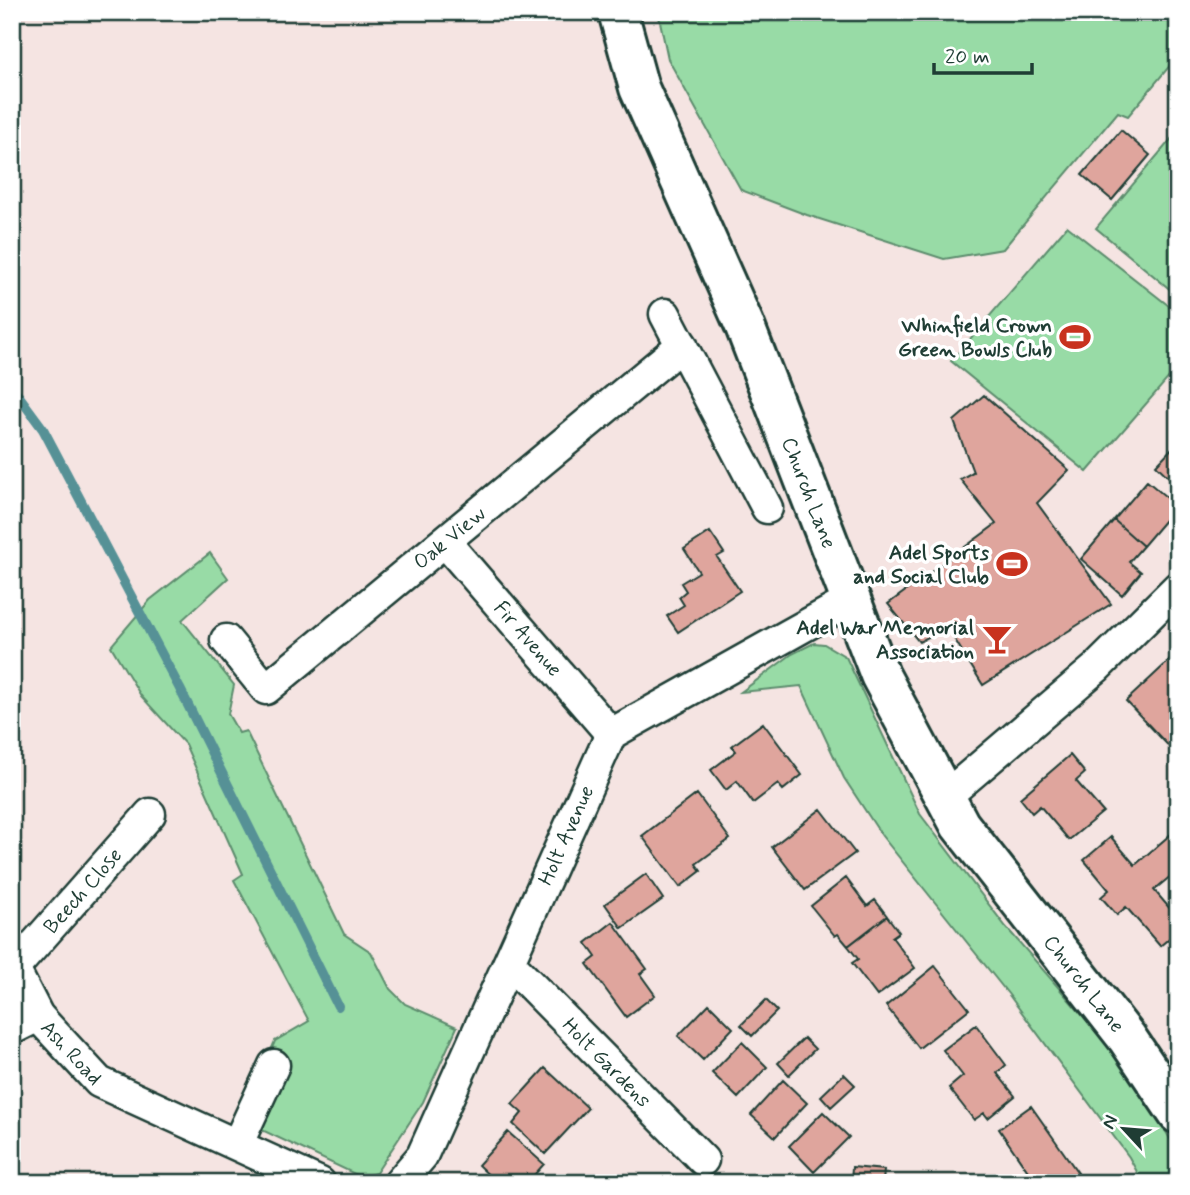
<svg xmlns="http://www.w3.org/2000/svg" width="1190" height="1195" font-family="Mynerve,sans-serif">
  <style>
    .green { fill: #98dba6; stroke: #5c8c6d; stroke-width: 2 }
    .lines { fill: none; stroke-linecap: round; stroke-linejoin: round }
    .stream { stroke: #569196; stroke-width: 10 }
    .building { fill: #dfa59d; stroke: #1f3d34; stroke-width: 2 }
    .street-casing { stroke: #1f3d34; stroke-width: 35 }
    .secondary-casing { stroke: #1f3d34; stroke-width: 44 }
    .street { stroke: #fff; stroke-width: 30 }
    .secondary { stroke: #fff; stroke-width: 38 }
    .labels { text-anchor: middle; stroke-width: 7; stroke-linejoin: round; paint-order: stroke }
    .poi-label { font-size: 21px; font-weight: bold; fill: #1f3d34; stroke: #fff; text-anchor: end }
    .street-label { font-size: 21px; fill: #1f3d34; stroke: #fff }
  </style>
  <rect width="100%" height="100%" fill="#f5e4e2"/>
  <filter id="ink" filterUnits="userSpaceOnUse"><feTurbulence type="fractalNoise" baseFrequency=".0143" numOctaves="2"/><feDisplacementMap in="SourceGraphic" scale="14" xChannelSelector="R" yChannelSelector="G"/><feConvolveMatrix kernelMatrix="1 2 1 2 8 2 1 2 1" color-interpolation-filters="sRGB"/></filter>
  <g filter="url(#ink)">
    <path class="green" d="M658,12H1178V56L1128,116L1118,112L1003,249L944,259L807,215L741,190L668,59Z
      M1178,131V296L1096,228Z
      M1067,226L1178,313V367L1087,472L951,361Z
      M210,553L228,578L182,620L234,685L228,714L239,733L246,731L344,934L371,952L390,989L405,1004L457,1027L423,1102L376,1173L361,1177L241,1120L275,1041L309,1021L234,880L243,874L185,744L141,696L111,646L150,600Z
      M814,643L824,644L846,657L920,814L1006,927L1127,1067L1178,1152V1183H1143L1129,1157L1009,995L882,836L844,778L801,686L741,692L792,654Z"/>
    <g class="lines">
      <path class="stream" d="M12,387L43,429L180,689L338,1006"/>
    </g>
    <path class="building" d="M1121,130L1150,155L1112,200L1082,175Z
      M984,395L1069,470L1037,503L1111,604L983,685L947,627L919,642L888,604L996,524L960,479L973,472L954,421Z
      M1178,442V486L1156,465Z
      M1147,481L1177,506L1143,546L1114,520Z
      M1114,520L1143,546L1129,562L1141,572L1122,595L1081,559Z
      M710,532L724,553L717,557L740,591L678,632L667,616L684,605L679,597L686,591L681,583L699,572L684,549Z
      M1171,659L1178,666V756L1126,701Z
      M763,723L802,775L783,790L778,784L753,803L737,781L726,790L711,770L736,751L732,746Z
      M1070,755L1085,773L1076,781L1103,812L1069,840L1040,806L1032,813L1020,798Z
      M697,794L730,839L696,864L701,871L680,887L642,836Z
      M821,809L855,853L805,890L772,847Z
      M1178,828V870L1154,890L1178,918V931L1160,946L1126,907L1117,915L1101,897L1109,890L1084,860L1111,837L1135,865Z
      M646,874L663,899L622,928L605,904Z
      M846,878L867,906L875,900L887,916L848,946L838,934L835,936L811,906Z
      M887,916L899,932L892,937L915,968L877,996L852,963L858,959L848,946Z
      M613,922L647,969L640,974L655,995L626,1017L587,964L596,957L586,943Z
      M935,966L969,1009L919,1048L886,1006Z
      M766,1000L777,1011L752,1036L741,1025Z
      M709,1004L733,1028L703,1060L678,1036Z
      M976,1025L1006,1065L997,1073L1015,1096L988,1118L984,1113L974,1120L949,1088L963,1076L943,1050Z
      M804,1038L815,1049L789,1075L778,1063Z
      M742,1042L767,1067L738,1098L712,1073Z
      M545,1068L588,1108L545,1154L513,1124L522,1113L512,1104Z
      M844,1074L855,1085L831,1107L821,1096Z
      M783,1080L807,1103L775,1137L751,1115Z
      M1031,1106L1078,1173L1063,1183H1058L1054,1177L1045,1183H1036L999,1129Z
      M823,1112L849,1137L814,1172L789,1146Z
      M508,1132L544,1164L527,1183H497L478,1165Z
      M852,1167L884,1170L883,1183H851Z"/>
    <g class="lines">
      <g class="street-casing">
        <g id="street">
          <path d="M665,314L767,508"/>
          <path id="s1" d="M446,543L611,734"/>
          <path id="s2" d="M226,640L266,689L682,345"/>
          <path d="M946,796L1096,668L1178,587"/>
          <path id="s3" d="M510,964L703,1160"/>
          <path id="s4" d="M12,965L38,1016L99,1082L320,1183"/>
          <path id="s5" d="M15,967L150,814"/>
          <path d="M12,1029L38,1016"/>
          <path d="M238,1143L274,1065"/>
          <path id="s6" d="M399,1183L422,1156L611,734L851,600"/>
        </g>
      </g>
      <g class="secondary-casing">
        <g id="secondary">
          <path id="s7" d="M618,12L639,88L744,324L880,675L960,825L1127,1038L1178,1114"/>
        </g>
      </g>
      <use href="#street" class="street"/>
      <use href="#secondary" class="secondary"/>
    </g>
  </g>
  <defs>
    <g id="stadium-bare" transform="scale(2.415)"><path d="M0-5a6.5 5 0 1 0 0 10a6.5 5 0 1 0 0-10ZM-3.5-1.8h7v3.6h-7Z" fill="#c8321e" stroke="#fff" stroke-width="2.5" paint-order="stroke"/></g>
    <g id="bar-bare" transform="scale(2.415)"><path d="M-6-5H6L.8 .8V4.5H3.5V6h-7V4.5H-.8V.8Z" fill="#c8321e" stroke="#fff" stroke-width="2.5" paint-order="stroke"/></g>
  </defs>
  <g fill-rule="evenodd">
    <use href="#stadium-bare" x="1075" y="337"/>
    <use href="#stadium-bare" x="1012" y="564"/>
    <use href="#bar-bare" x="997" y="639"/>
  </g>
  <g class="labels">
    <g class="poi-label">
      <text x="1052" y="332">Whinfield Crown<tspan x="1052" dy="24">Green Bowls Club</tspan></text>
      <text x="989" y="559">Adel Sports<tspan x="989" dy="24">and Social Club</tspan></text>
      <text x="974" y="634">Adel War Memorial<tspan x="974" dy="24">Association</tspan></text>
    </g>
    <g class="street-label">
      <text dy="7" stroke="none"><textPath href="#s7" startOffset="518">Church Lane</textPath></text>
      <text dy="7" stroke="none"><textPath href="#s2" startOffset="301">Oak View</textPath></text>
      <text dy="7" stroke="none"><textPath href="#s1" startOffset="126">Fir Avenue</textPath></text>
      <text dy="7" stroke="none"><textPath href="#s6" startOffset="387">Holt Avenue</textPath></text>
      <text dy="7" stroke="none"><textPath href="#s5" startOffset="102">Beech Close</textPath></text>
      <text dy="7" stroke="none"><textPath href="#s7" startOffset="1085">Church Lane</textPath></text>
      <text dy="7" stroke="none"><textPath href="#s4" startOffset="107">Ash Road</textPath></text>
      <text dy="7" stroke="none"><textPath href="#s3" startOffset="138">Holt Gardens</textPath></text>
    </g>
  </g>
  <rect width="1190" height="1195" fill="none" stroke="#fff" stroke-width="42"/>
  <rect x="21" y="21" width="1148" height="1153" fill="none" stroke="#1f3d34" stroke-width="2.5" filter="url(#ink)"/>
  <g transform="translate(1124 1129) rotate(296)" stroke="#ffffff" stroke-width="5" paint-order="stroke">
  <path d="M0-5L12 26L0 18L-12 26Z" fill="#1f3d34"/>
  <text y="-10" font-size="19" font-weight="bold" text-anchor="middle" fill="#1f3d34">N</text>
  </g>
  <path d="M934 63v10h98v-10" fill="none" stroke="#1f3d34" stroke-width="3.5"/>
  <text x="945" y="63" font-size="21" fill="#1f3d34" stroke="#ffffff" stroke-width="5" paint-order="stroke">20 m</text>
</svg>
